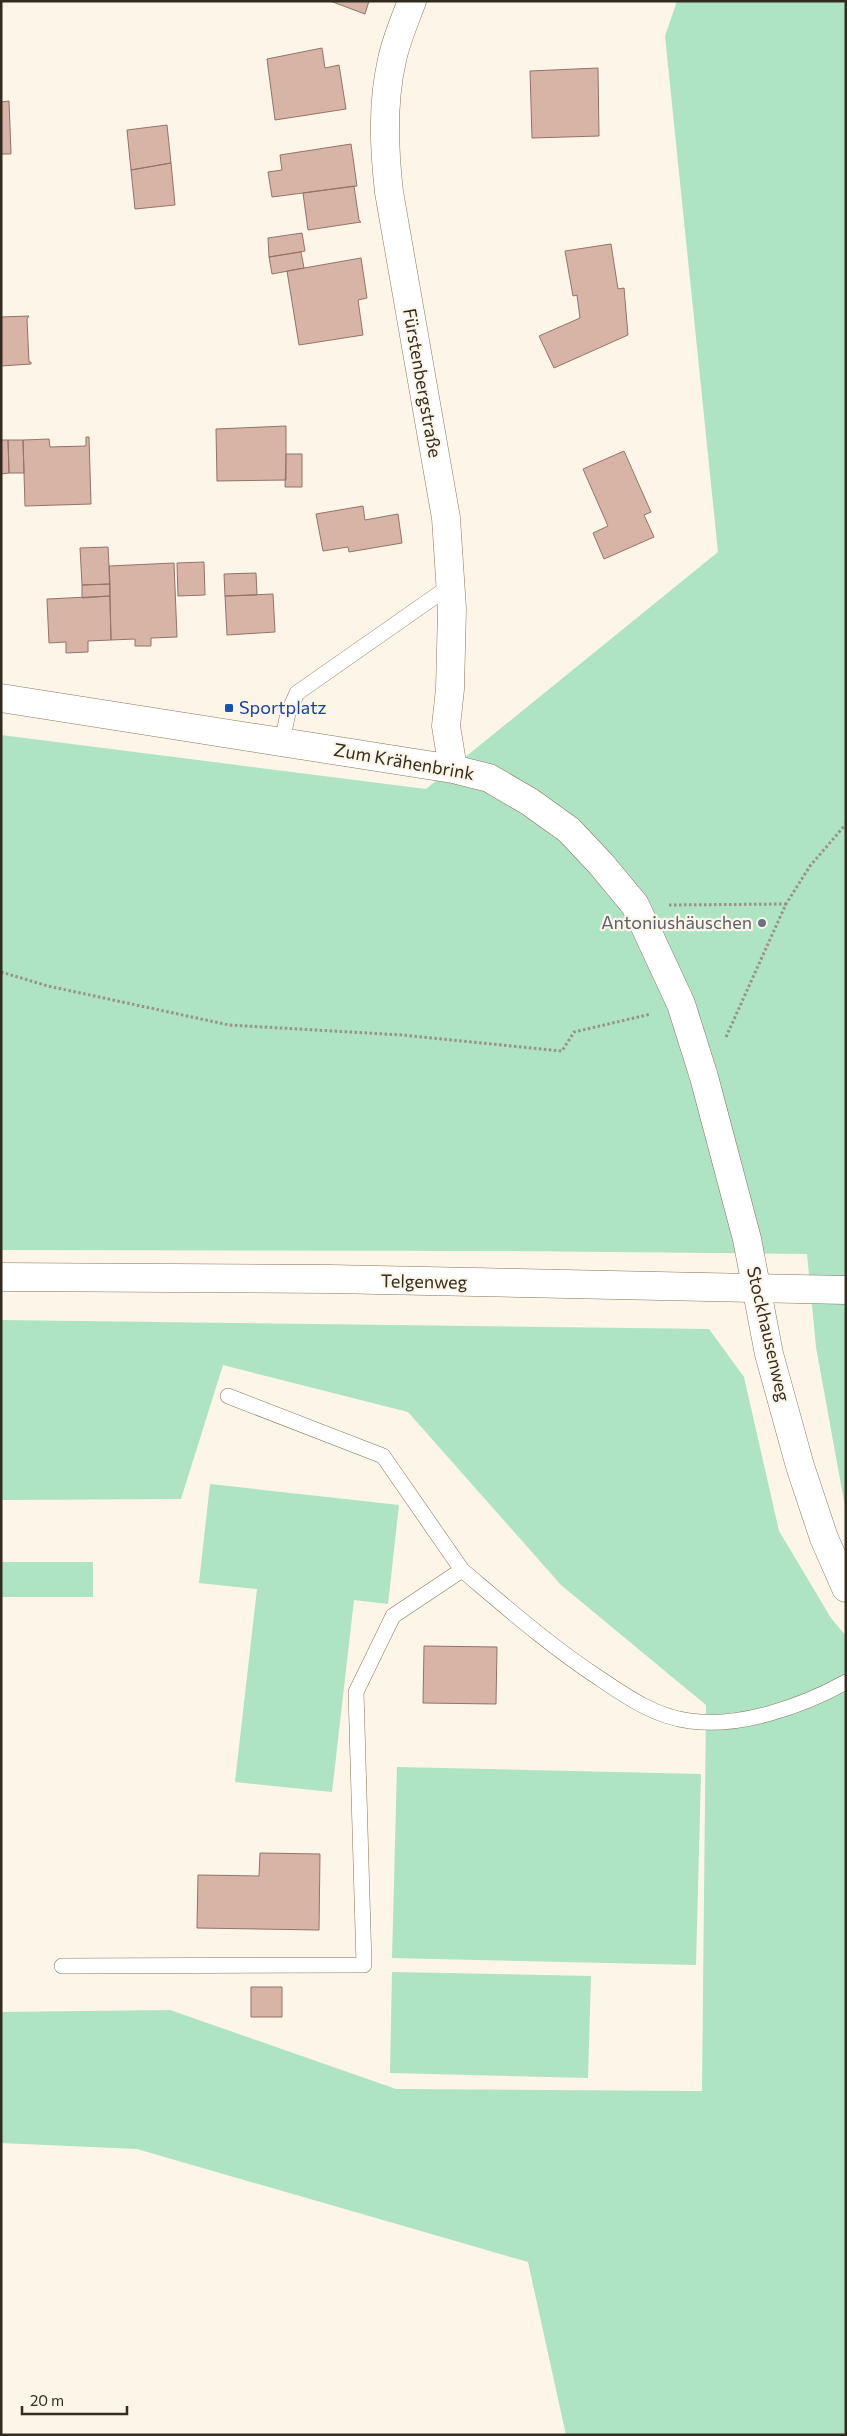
<svg xmlns="http://www.w3.org/2000/svg" width="847" height="2436" font-family="Commissioner,sans-serif">
  <style>
    .green { fill: #aee3c3 }
    .building { fill: #d8b4a7; stroke: #947367 }
    .lines { fill: none; stroke-linecap: round; stroke-linejoin: round }
    .lane-casing { stroke: #867659; stroke-width: 16 }
    .street-casing { stroke: #867659; stroke-width: 29 }
    .secondary-casing { stroke: #867659; stroke-width: 29 }
    .path { stroke: #999285; stroke-width: 3; stroke-dasharray: 2.5 2.5; stroke-linecap: butt }
    .lane { stroke: #fff; stroke-width: 15 }
    .street { stroke: #fff; stroke-width: 28 }
    .secondary { stroke: #fff; stroke-width: 28 }
    .transit-dot { fill: #1a4fb4; stroke: #fcf5e8; stroke-width: 2 }
    .worship-dot { fill: #6b7280; stroke: #fcf5e8; stroke-width: 2 }
    .labels { text-anchor: middle; stroke-width: 4.5; stroke-linejoin: round; paint-order: stroke }
    .street-label { font-size: 18px; fill: #322b1f; stroke: #fcf5e8 }
    .transit-label { font-size: 18px; fill: #164399; stroke: #fcf5e8; text-anchor: start }
    .worship-label { font-size: 18px; fill: #5b616d; stroke: #fcf5e8; text-anchor: end }
  </style>
  <rect width="100%" height="100%" fill="#fcf5e8"/>
  <path class="green" d="M677,1H846V1512L816,1347L807,1254L503,1251L1,1250V735L426,789L718,552L665,36Z
    M1,1320L709,1329L744,1377L779,1531L831,1618L846,1636V2435H566L528,2262L137,2149L1,2143V2012L170,2010L396,2089L702,2091L706,1705L561,1585L408,1412L223,1365L181,1499L1,1500Z
    M210,1484L399,1505L388,1604L354,1600L332,1792L235,1782L257,1589L199,1583Z
    M1,1562H93V1597H1Z
    M397,1767L701,1774L696,1965L392,1958Z
    M392,1972L591,1976L588,2078L390,2073Z"/>
  <path class="building" d="M330,1H369L365,14Z
    M322,48L325,68L339,65L346,109L275,120L267,59Z
    M598,68L599,136L532,138L530,71Z
    M9,101L11,154H1V102Z
    M167,125L171,163L131,170L127,130Z
    M351,144L357,186L272,197L268,172L282,170L280,155Z
    M171,163L175,205L135,209L131,170Z
    M354,186L359,220L361,222L308,230L303,193Z
    M302,233L305,251L269,257L268,238Z
    M611,244L618,289L624,288L628,335L554,368L539,336L580,318L577,295L573,296L565,251Z
    M301,252L304,268L272,274L269,257Z
    M361,258L367,298L358,300L363,335L299,345L287,271Z
    M29,316L27,319L29,362H31V364L1,366V317Z
    M286,426V480L217,481L216,429Z
    M86,437H89L91,504L25,506L23,440L49,439L50,447L86,446Z
    M1,440H8L9,473L1,474Z
    M8,440H23L24,473H9Z
    M624,451L651,512L644,515L654,537L604,559L593,533L608,526L583,469Z
    M286,454H302V487H285Z
    M363,506L365,520L398,514L402,543L349,552L348,547L323,551L316,514Z
    M108,547L110,584L82,585L80,548Z
    M204,562L205,595L178,596L177,563Z
    M174,563L177,637L151,638V646H135V639L111,640L109,566Z
    M256,573L257,595L225,596L224,574Z
    M110,584V596L82,598V585Z
    M273,594L275,632L227,635L225,596Z
    M110,596L111,640L88,641V652L66,653V642L49,643L47,599Z
    M424,1646L497,1647L496,1704L423,1703Z
    M260,1853L320,1854L319,1930L197,1928L198,1875L259,1876Z
    M251,1987H282V2017H251Z"/>
  <g class="lines">
    <g class="lane-casing">
      <path id="lane" d="M282,742L288,713L297,693L450,586
        M228,1396L383,1456L462,1570
        M62,1966L364,1965L356,1692L393,1616L462,1570C507,1608 550,1646 599,1678C627,1697 656,1717 690,1721C740,1728 803,1706 846,1682"/>
    </g>
    <g class="street-casing">
      <path id="street" d="M412,1C405,20 396,40 392,60C382,103 384,148 389,192L446,518L452,609L450,689L446,726L453,769
        M1,698L453,769L489,778L530,802L569,830L601,864L635,905L681,1004L704,1077L747,1239L769,1354L800,1466L824,1538L846,1588"/>
    </g>
    <g class="secondary-casing">
      <path id="secondary" d="M1,1277L330,1279L846,1290"/>
    </g>
    <path class="path" d="M669,905L786,904
      M1,972L48,986L229,1025L402,1035L562,1051L574,1032L651,1014
      M726,1037L786,904L810,866L846,824"/>
    <use href="#lane" class="lane"/>
    <use href="#street" class="street"/>
    <use href="#secondary" class="secondary"/>
  </g>
  <rect class="transit-dot" x="224" y="703" width="10" height="10" rx="2.5"/>
  <circle class="worship-dot" cx="762" cy="923" r="5"/>
  <g class="labels">
    <g class="street-label">
      <text transform="translate(422 383) rotate(80)" y="6">Fürstenbergstraße</text>
      <text transform="translate(404 762) rotate(10)" y="6">Zum Krähenbrink</text>
      <text transform="translate(424 1282) rotate(1)" y="6">Telgenweg</text>
      <text transform="translate(768 1334) rotate(77)" y="6">Stockhausenweg</text>
    </g>
    <g class="transit-label">
      <text x="239" y="714">Sportplatz</text>
    </g>
    <g class="worship-label">
      <text x="752" y="929">Antoniushäuschen</text>
    </g>
  </g>
  <rect width="847" height="2436" fill="none" stroke="#322b1f" stroke-width="5"/>
  <path d="M22 2406v8h105v-8" fill="none" stroke="#322b1f" stroke-width="2.5"/>
  <text x="30" y="2406" font-size="15" fill="#322b1f" stroke="#fcf5e8" stroke-width="4" paint-order="stroke">20 m</text>
</svg>
